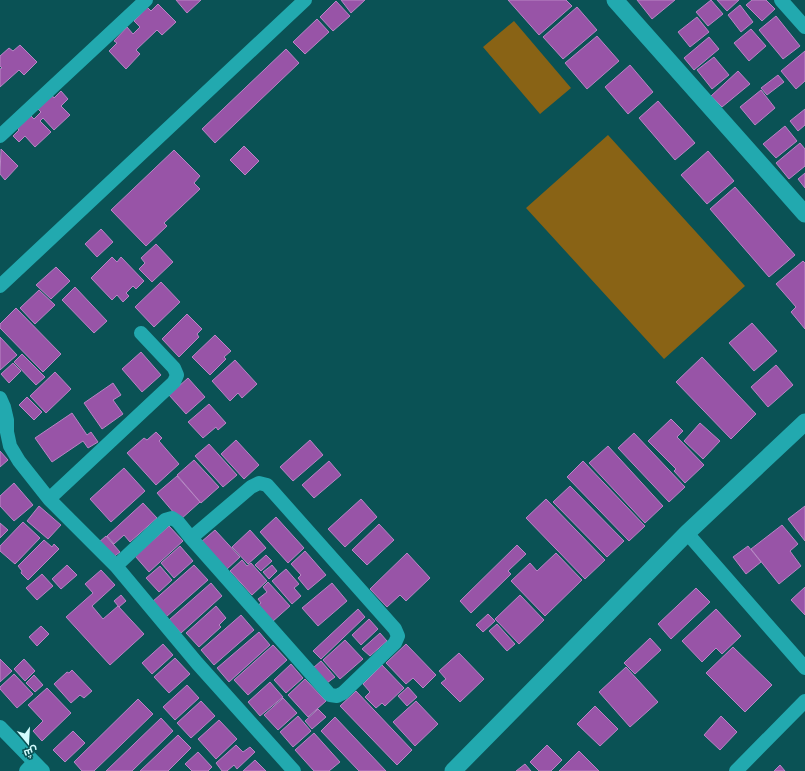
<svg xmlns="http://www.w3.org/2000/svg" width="805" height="771" font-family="Jost,Cairo,sans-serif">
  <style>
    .green { fill: #896315 }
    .building { fill: #9854a7; stroke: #b985c5 }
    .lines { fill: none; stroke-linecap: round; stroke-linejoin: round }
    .minor { stroke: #22a9af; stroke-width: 14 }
    .tertiary { stroke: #22a9af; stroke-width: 17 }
  </style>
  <rect width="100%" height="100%" fill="#0a5255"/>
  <path class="green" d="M514,21L571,88L540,114L483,47Z
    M608,135L745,286L664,359L526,208Z"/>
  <path class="building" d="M176,0H201L187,13Z
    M341,0H365L351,13Z
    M508,0H566L572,6L539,35Z
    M637,0H675L652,19Z
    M711,0L723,14L708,26L696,12Z
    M717,0H739L727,11Z
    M752,0H766L775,9L762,21L746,5Z
    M336,1L350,16L333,31L320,17Z
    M158,4L176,22L162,35L157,30L136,50L140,54L126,69L109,51L117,43L114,41L127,27L133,34L140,27L134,21L147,7L151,11Z
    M740,5L753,22L741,32L728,15Z
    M577,7L597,30L563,59L543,37Z
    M776,16L800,46L783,59L759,30Z
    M697,17L709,32L690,47L678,32Z
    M317,19L329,32L305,54L293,42Z
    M751,29L766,46L749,61L734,43Z
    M597,36L619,61L587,89L565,63Z
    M709,37L719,49L694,70L684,58Z
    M20,45L37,62L24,75L19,70L0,87V69L2,68L0,66V56L9,48L13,51Z
    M286,49L299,63L215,143L202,129Z
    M805,51V81L796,89L781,71Z
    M714,57L729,75L712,89L697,70Z
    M630,65L653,92L628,114L605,87Z
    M738,71L750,84L722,107L711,96Z
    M778,75L784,82L767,95L761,88Z
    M761,90L775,108L755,125L740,107Z
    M61,91L68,99L61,106L70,115L54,130L43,118L40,121L51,132L35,147L25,136L19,142L13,136L19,130L16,127L30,115L34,119L41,112L36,107L51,94L54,98Z
    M658,101L695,143L675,160L639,118Z
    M805,109V125L798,131L790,121Z
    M785,126L797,141L776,158L763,144Z
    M800,143L805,149V166L789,179L776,163Z
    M244,146L259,161L245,175L230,160Z
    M1,149L18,166L5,180L0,174Z
    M174,150L200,176L194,183L200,189L164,223L167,226L146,246L111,210Z
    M708,151L734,181L707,204L681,175Z
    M805,173V188L798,179Z
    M735,187L795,255L769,277L710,209Z
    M101,229L113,242L97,257L85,244Z
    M156,244L173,262L152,282L139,269L145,263L141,258Z
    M112,257L117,262L121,257L144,281L136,289L133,286L126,293L129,296L123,302L117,295L112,300L91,278Z
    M803,261L805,263V329L791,312L796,307L776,284Z
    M56,267L70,281L51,299L36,285Z
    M161,282L180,302L154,327L135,307Z
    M75,287L107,321L94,333L62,300Z
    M39,290L55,305L35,324L20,308Z
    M16,308L61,354L43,372L0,328V324Z
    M187,314L202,329L197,334L199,337L179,357L162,339Z
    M752,323L777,351L754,371L729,343Z
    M215,335L231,351L224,357L226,359L210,375L192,357Z
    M0,337L17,355L0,370Z
    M141,352L161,375L142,392L122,369Z
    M22,354L45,377L36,385L14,362Z
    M702,357L756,414L731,439L676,382Z
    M235,360L257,384L242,398L238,393L230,401L212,381Z
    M13,363L21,371L9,383L1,374Z
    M776,365L793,385L768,407L751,387Z
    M55,372L71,389L46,413L30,396Z
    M188,378L205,397L186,414L169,395Z
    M113,383L121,395L113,400L123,414L102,429L84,403Z
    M27,397L42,412L34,420L19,405Z
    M209,404L226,423L218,430L216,427L203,438L188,422Z
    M72,413L87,435L91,432L98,442L88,448L83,441L52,462L35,438Z
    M671,419L683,431L677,437L704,465L685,483L674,471L676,469L648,441Z
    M700,423L720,441L703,459L684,441Z
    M156,432L162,438L159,441L179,464L156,485L127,453L144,438L147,440Z
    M634,433L685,487L669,502L618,448Z
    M236,440L259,465L244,479L221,454Z
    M310,440L323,455L293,481L280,467Z
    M209,444L237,475L223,487L195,456Z
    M608,446L663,506L645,523L589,463Z
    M0,451L8,460L0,467Z
    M194,460L219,487L201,503L177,475Z
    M329,461L341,475L314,498L302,485Z
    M583,461L645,526L629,541L567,477Z
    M124,468L145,491L111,522L90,499Z
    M177,476L200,502L180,520L157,493Z
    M14,483L33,505L14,521L0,506V496Z
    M570,486L624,541L607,557L553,502Z
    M361,499L377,517L345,547L328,529Z
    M546,499L605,560L585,579L526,518Z
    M143,503L157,518L130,542L124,535L114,544L107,536Z
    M39,506L61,525L48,539L27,521Z
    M805,506V541L788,519Z
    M276,517L304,548L288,563L260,532Z
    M23,522L40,538L15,564L0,551V546Z
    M0,523L8,530L0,538Z
    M379,524L394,540L367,565L352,550Z
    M782,525L798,544L790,551L801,566L779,584L751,549Z
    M169,526L183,541L149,572L135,556Z
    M215,530L240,557L226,570L201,542Z
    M250,530L266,548L248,564L232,547Z
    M106,536L120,552L112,558L98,543Z
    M44,540L52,547L54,544L59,549L28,580L21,573L22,571L18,566Z
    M517,545L526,554L508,571L511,574L471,613L460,601Z
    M180,546L193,561L174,578L161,563Z
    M748,546L761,562L746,574L733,557Z
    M305,551L326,575L308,590L298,578L301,575L291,564Z
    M407,553L430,578L406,601L400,595L387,607L370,589Z
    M556,553L582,580L545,616L511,581L530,563L537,571Z
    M266,555L272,561L261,571L255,565Z
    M242,560L247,566L251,563L267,581L252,595L230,571Z
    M67,565L77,575L61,589L52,579Z
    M194,565L208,580L166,617L152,602Z
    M272,565L277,571L269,579L263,572Z
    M160,566L172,580L159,592L146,578Z
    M286,569L299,584L294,588L301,596L292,604L272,581Z
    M101,570L115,585L92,606L103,619L118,606L144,634L110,665L66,617L93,593L85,584Z
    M42,574L53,586L37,600L26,588Z
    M268,582L290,606L272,622L257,606L261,603L258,599L267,592L263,587Z
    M211,583L222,596L181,633L169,620Z
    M332,583L347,601L318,626L302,608Z
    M805,587V615L791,600Z
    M696,588L710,602L671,639L658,624Z
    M121,595L126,601L119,607L114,601Z
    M520,595L544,620L519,644L495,619Z
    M216,606L226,618L219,625L221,627L199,647L186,633Z
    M358,609L365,617L321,659L313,651Z
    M716,609L741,636L722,654L716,648L702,662L682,641Z
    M488,614L495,621L483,632L476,625Z
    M241,615L254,630L214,665L201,650Z
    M369,619L378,629L361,645L352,635Z
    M497,624L515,644L507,651L489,631Z
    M41,626L49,634L37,646L29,637Z
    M259,632L270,645L229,682L217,668Z
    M380,633L387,641L370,656L362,649Z
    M650,638L661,650L635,674L624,663Z
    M345,640L363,659L340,679L323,660Z
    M163,644L173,655L152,674L142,663Z
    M406,644L436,675L423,688L413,678L406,684L386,663Z
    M273,645L287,660L248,695L234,680Z
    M733,647L772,685L745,712L706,673Z
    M459,653L484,679L460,702L441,683L446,679L439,671Z
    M175,658L190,674L169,693L154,677Z
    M0,659L12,671L0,682Z
    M24,659L35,671L25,681L14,669Z
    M321,661L335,677L327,683L313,668Z
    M291,664L303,678L286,693L274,680Z
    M382,665L404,688L385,706L382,703L376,708L365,697L370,692L363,684Z
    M626,667L658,702L630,727L599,692Z
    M72,670L92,691L84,698L80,695L71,703L54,684L67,672L69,673Z
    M14,674L33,694L17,708L0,689V687Z
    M34,675L43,685L35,692L26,683Z
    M305,679L326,701L308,717L288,695Z
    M270,682L283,697L260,716L248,702Z
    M187,685L199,698L175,720L163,707Z
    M408,687L417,697L407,706L398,696Z
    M47,688L71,713L42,741L33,731L43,721L28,705Z
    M356,691L412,750L397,765L340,706Z
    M283,698L297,713L278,730L264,715Z
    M138,699L153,714L94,771H82L74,762Z
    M201,701L215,716L191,738L177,723Z
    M416,701L438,724L415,746L393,722Z
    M595,706L618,729L600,746L577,724Z
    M318,709L326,717L312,729L305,721Z
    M298,716L311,731L293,747L280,732Z
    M721,716L737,732L720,750L704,735Z
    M335,717L386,771H359L321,731Z
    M161,718L173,731L132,771H106Z
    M219,720L237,739L216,759L198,739Z
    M73,731L85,743L65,762L53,750Z
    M314,733L340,762L329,771H314L295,750Z
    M178,735L191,748L168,771H140Z
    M236,745L243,752L250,747L255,752L237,769L234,765L227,771H222L216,763Z
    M547,745L562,760L551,771H539L530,762Z
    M579,751L599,771H559Z
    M198,752L212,767L208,771H192L185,764Z
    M255,760L266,771H243Z
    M525,764L531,771H516Z
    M780,765L785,771H774Z"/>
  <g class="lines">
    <path class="minor" d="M781,0L805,27
      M0,136L146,0
      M0,286L305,0
      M0,398L4,407L7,420V432L10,446L19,461L49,499L116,566L197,663L294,771
      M49,499L174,382L177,375L174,368L141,333
      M687,533L805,668
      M116,566L165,520L172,518L178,522L191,538L330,695L337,696L343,693L395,643L398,636L395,629L267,485L259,483L251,487L191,538
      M0,727L43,771
      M26,771L34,762
      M736,771L805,701"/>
    <path class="tertiary" d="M615,0L805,214
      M453,771L687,533L805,422"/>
  </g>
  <g transform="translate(28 743) rotate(162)" stroke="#0a5255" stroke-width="3" paint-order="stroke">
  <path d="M0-3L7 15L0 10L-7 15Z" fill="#d3fcfe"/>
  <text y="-6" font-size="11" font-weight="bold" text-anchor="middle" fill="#d3fcfe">ش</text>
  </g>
</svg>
